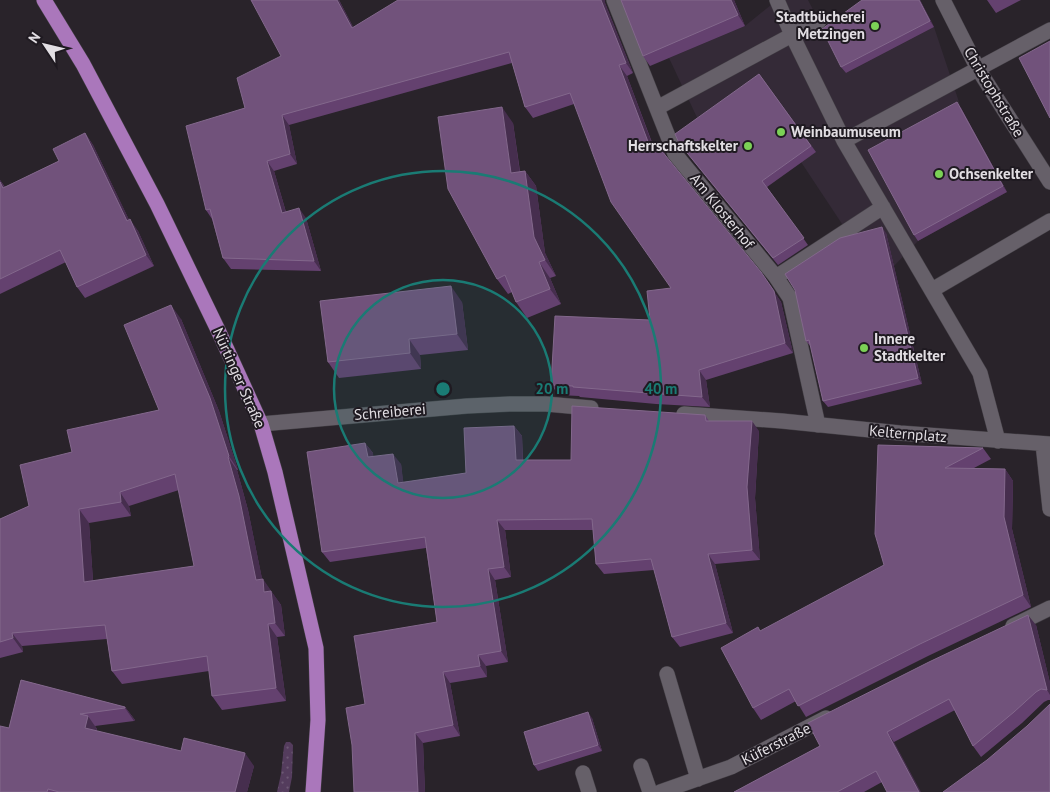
<svg xmlns="http://www.w3.org/2000/svg" width="1050" height="792" font-family="'PT Sans',sans-serif">
  <style>
    .built { fill: #342a37 }
    .green { fill: url(#green-dots) }
    .lines { fill: none; stroke-linecap: round; stroke-linejoin: round }
    .minor-casing { stroke: #433f45; stroke-width: 16 }
    .major-casing { stroke: #433f45; stroke-width: 16 }
    .minor { stroke: #666069; stroke-width: 15 }
    .major { stroke: #a7b; stroke-width: 15 }
    .wall { fill: #64416f; fill-rule: evenodd }
    .shaded-wall { fill: #462e4e }
    .building { fill: #71527b; stroke: #83688c; fill-rule: evenodd }
    .ring { fill: none; stroke: #1a7b74; stroke-width: 2.5 }
    .poi-dot { fill: #7bd156; stroke: #1f1a21; stroke-width: 2 }
    .labels { text-anchor: middle; stroke-width: 4; stroke-linejoin: round; paint-order: stroke }
    .poi-label { font-size: 15px; font-weight: bold; fill: #e2dee3; stroke: #1f1a21; text-anchor: start }
    .street-label { font-size: 15px; fill: #e2dee3; stroke: #1f1a21 }
    .centre { fill: #1a7b74; stroke: #1f1a21; stroke-width: 2.5 }
    .ring-label { font-size: 15px; text-anchor: middle; font-weight: bold; fill: #1a7b74; stroke: #1f1a21; stroke-width: 4; stroke-linejoin: round; paint-order: stroke }
  </style>
  <defs>
    <pattern id="green-dots" width="8" height="8" patternUnits="userSpaceOnUse" patternTransform="scale(1.25)"><rect width="8" height="8" fill="#543c5d"/><path d="M2 2h.1M6 6h.1" fill="none" stroke="#6c5874" stroke-width="1.8" stroke-linecap="round"/></pattern>
  </defs>
  <rect width="100%" height="100%" fill="#29232a"/>
  <path class="built" d="M777,0H808L846,73L934,27L961,108L1007,192L918,241L894,266L854,242L801,162L701,126L669,58L745,26Z"/>
  <path class="green" d="M286,742H290L293,745L292,777L289,792H277L281,774L284,746Z"/>
  <g class="lines">
    <g class="minor-casing">
      <path id="minor" d="M614,0L675,154L776,277L790,298L818,425
        M777,0L792,35L844,141L980,373L998,441
        M943,0L978,69L1050,182
        M657,108L792,35L819,21
        M844,141L1050,30
        M776,277L883,207
        M932,290L1050,221
        M684,414L782,421L900,433L1050,444
        M261,424L467,406L510,404H546L591,408
        M1043,444L1050,509
        M1013,626L1050,608
        M667,674L698,779
        M641,766L650,792
        M583,773L589,792
        M660,792L731,767L826,718"/>
    </g>
    <g class="major-casing">
      <path id="major" d="M44,0L83,64L157,204L218,330L261,424L275,472L316,648L318,720L313,792"/>
    </g>
    <use href="#minor" class="minor"/>
    <use href="#major" class="major"/>
  </g>
  <path class="wall" d="M339,0L353,27L605,3L633,73L627,76L653,145L657,142L664,152L666,157L768,283L781,302L793,353L706,380L710,407L656,404L580,397L579,396L559,395L551,385L650,320L671,288L574,104L533,118L525,107L512,63L289,125L297,164L274,171L286,212L306,218L321,271L231,269L223,258L212,219L206,210L245,108L281,56Z
    M734,0L745,26L650,66L643,56Z
    M862,0H920L934,27L846,73L841,67Z
    M987,0H1021L996,13Z
    M759,74L816,152L767,187L808,245L778,265L679,143Z
    M961,108L1007,192L918,241L914,235Z
    M513,123L520,171H525L536,186L545,253L556,276L550,278L561,304L527,318L516,302L512,292L508,294L497,279Z
    M85,133L93,145L129,220L138,231L154,266L85,298L77,287L66,262L0,294V180L5,187L59,161Z
    M886,233L922,384L828,407L823,401L811,347L806,341Z
    M462,302L468,350L420,355L421,369L339,378L328,362Z
    M181,319L219,411L238,470H237L248,510L262,579L281,605L285,636L277,637L286,701L222,710L212,696L209,671L122,684L112,671L107,639L22,646L23,652L0,658V519L29,506L72,452L159,410ZM179,490L194,566L93,581L89,523L131,516L129,506Z
    M705,415L709,421L759,431L755,498L760,560L715,564L733,633L680,647L672,637L654,570L604,574L596,564L593,530H505L511,577L495,580L508,662L486,666L487,677L450,683L460,736L423,743L425,792H354L365,704L437,622L426,548L330,562L322,552L365,443L373,453V456L401,464L403,483L466,473L514,426L522,436L523,460H571Z
    M878,445L983,448L991,459L974,468L1005,469L1013,481L1012,529L1031,607L928,656L806,717L796,701L761,720L753,708L884,565Z
    M1036,625L1050,683V700H1048L1044,702L1022,723L981,757L973,746L955,710L894,742L882,782L864,792H734L820,746Z
    M21,680L125,707L135,720L134,721L95,726L97,729V731L181,751L254,766L247,792H0L9,728Z
    M592,718L602,751L538,771L534,765Z"/>
  <path class="shaded-wall" d="M337,0H339L359,38L352,28Z
    M601,0H605V3L633,73L626,63Z
    M731,0H734L745,26L738,15Z
    M919,0H920L934,27L930,21Z
    M619,65L627,76L657,157L650,147Z
    M957,102L961,108L1007,192L1003,186Z
    M502,107L513,123L522,188L511,173Z
    M282,115L289,125L297,164L290,154Z
    M85,133L93,145L135,232L127,221Z
    M657,142L664,152L668,160L661,150Z
    M267,161L274,171L289,223L282,213Z
    M525,171L536,186L545,253L556,276L545,260L534,237Z
    M0,180L5,188H3L0,182Z
    M299,208L306,218L321,271L314,261Z
    M130,219L138,231L154,266L146,255Z
    M882,227L886,233L922,384L918,378Z
    M539,262L550,278L561,304L550,289Z
    M761,272L781,302L793,353L785,343Z
    M451,286L462,302L468,350L457,334Z
    M171,305L181,319L219,411L238,470L229,456Z
    M409,339L420,355L421,369L410,353Z
    M699,370L706,380L710,407L702,397Z
    M752,421L759,431L755,498L760,560L752,550L747,487Z
    M514,426L522,436L523,471L516,460Z
    M365,443L373,453L375,468L368,457Z
    M393,454L401,464L405,494L398,483Z
    M228,457L237,470L248,510L264,588L263,579L281,605L285,636L275,623L256,580Z
    M1005,469L1013,481L1012,529L1031,607L1023,595L1004,517Z
    M120,492L129,506L131,516L121,502Z
    M79,509L89,523L94,596L84,582Z
    M497,520L505,530L511,577L504,567Z
    M708,554L715,564L733,633L726,623Z
    M488,569L495,580L508,662L501,651Z
    M1028,615L1036,625L1050,683V695L1047,690Z
    M268,624L277,637L286,701L276,688Z
    M12,633L22,646L23,652L13,638Z
    M478,655L486,666L487,677L480,666Z
    M443,672L450,683L460,736L453,725Z
    M125,707L135,720L134,721L125,708Z
    M588,712L592,718L602,751L598,745Z
    M88,716L97,729L94,741L85,728Z
    M887,732L894,742L921,792H919Z
    M415,733L423,743L425,792H418Z
    M245,753L254,766L247,792H235Z"/>
  <path class="building" d="M251,0H337L352,28L398,0H601L626,63L619,65L650,147L657,142L661,150L761,272L774,291L785,343L699,370L702,397L648,393L573,387V386L551,385L555,316L650,320L647,291L671,288L611,202L570,93L525,107L509,52L282,115L290,154L267,161L282,213L299,208L314,261L223,258L210,209L206,210L186,126L245,108L237,78L281,56Z
    M621,0H731L738,15L643,56Z
    M862,0H919L930,21L841,67L822,29Z
    M1050,41V118L1019,58Z
    M759,74L811,146L762,181L804,238L773,258L679,143L675,134Z
    M957,102L1003,186L914,235L868,150Z
    M502,107L511,173L525,171L534,237L545,260L539,262L550,289L516,302L505,275L497,279L448,189L438,117Z
    M85,133L127,221L130,219L146,255L77,287L60,250L0,279V182L3,188L59,161L53,149Z
    M882,227L918,378L823,401L809,340L806,341L795,290L785,274L840,238Z
    M451,286L457,334L409,339L410,353L328,362L320,301Z
    M171,305L210,398L229,456L228,457L239,496L256,580L263,579L264,592L271,591L275,623L268,624L276,688L212,696L207,656L112,671L105,625L12,633L13,638L0,642V519L29,506L20,465L72,452L67,430L159,410L124,325ZM175,474L194,566L84,582L79,509L121,502L120,492Z
    M572,406L705,415L706,421H752L747,487L752,550L708,554L726,623L672,637L651,559L596,564L592,519L497,520L504,567L488,569L501,651L478,655L480,666L443,672L453,725L415,733L418,792H354L352,745L346,708L365,704L354,636L437,622L425,537L322,552L307,452L365,443L368,457L393,454L398,483L466,473L464,428L514,426L516,460H571Z
    M878,445L983,448L945,468L1005,469L1004,517L1023,595L920,644L798,706L789,689L753,708L721,648L758,627L760,631L884,565L875,534Z
    M1028,615L1047,690L1041,689L1036,692L1014,712L973,746L949,699L887,732L919,792H887L876,771L837,792H734L820,746L808,723L929,662Z
    M21,680L125,707V708L80,714L88,716L85,728L181,751L184,738L245,753L235,792H59L48,789L47,792H0V726L9,728Z
    M1050,704V792H943L987,760L1027,726Z
    M588,712L598,745L534,765L524,732Z"/>
  <circle cx="443" cy="389" r="109" fill="#1a7b74" fill-opacity=".12"/>
  <g class="ring">
    <circle cx="443" cy="389" r="109"/>
    <circle cx="443" cy="389" r="218"/>
  </g>
  <g class="poi-dot">
    <circle cx="875" cy="26" r="5"/>
    <circle cx="781" cy="132" r="5"/>
    <circle cx="748" cy="146" r="5"/>
    <circle cx="939" cy="174" r="5"/>
    <circle cx="864" cy="348" r="5"/>
  </g>
  <g class="labels">
    <g class="poi-label">
      <text x="865" y="22" text-anchor="end">Stadtbücherei<tspan x="865" dy="17">Metzingen</tspan></text>
      <text x="791" y="137">Weinbaumuseum</text>
      <text x="738" y="151" text-anchor="end">Herrschaftskelter</text>
      <text x="949" y="179">Ochsenkelter</text>
      <text x="874" y="344">Innere<tspan x="874" dy="17">Stadtkelter</tspan></text>
    </g>
    <g class="street-label">
      <text transform="translate(994 92) rotate(59)" y="5">Christophstraße</text>
      <text transform="translate(722 211) rotate(51)" y="5">Am Klosterhof</text>
      <text transform="translate(239 378) rotate(66)" y="5">Nürtinger Straße</text>
      <text transform="translate(390 412) rotate(-5)" y="5">Schreiberei</text>
      <text transform="translate(908 434) rotate(5)" y="5">Kelternplatz</text>
      <text transform="translate(776 744) rotate(-27)" y="5">Küferstraße</text>
    </g>
  </g>
  <circle cx="443" cy="389" r="8" class="centre"/>
  <g class="ring-label">
    <text x="552" y="394">20 m</text>
    <text x="661" y="394">40 m</text>
  </g>
  <g transform="translate(45 45) rotate(305)" stroke="#1f1a21" stroke-width="4" paint-order="stroke">
  <path d="M0-4L9 19L0 12L-9 19Z" fill="#e2dee3"/>
  <text y="-8" font-size="14" font-weight="bold" text-anchor="middle" fill="#e2dee3">N</text>
  </g>
</svg>
